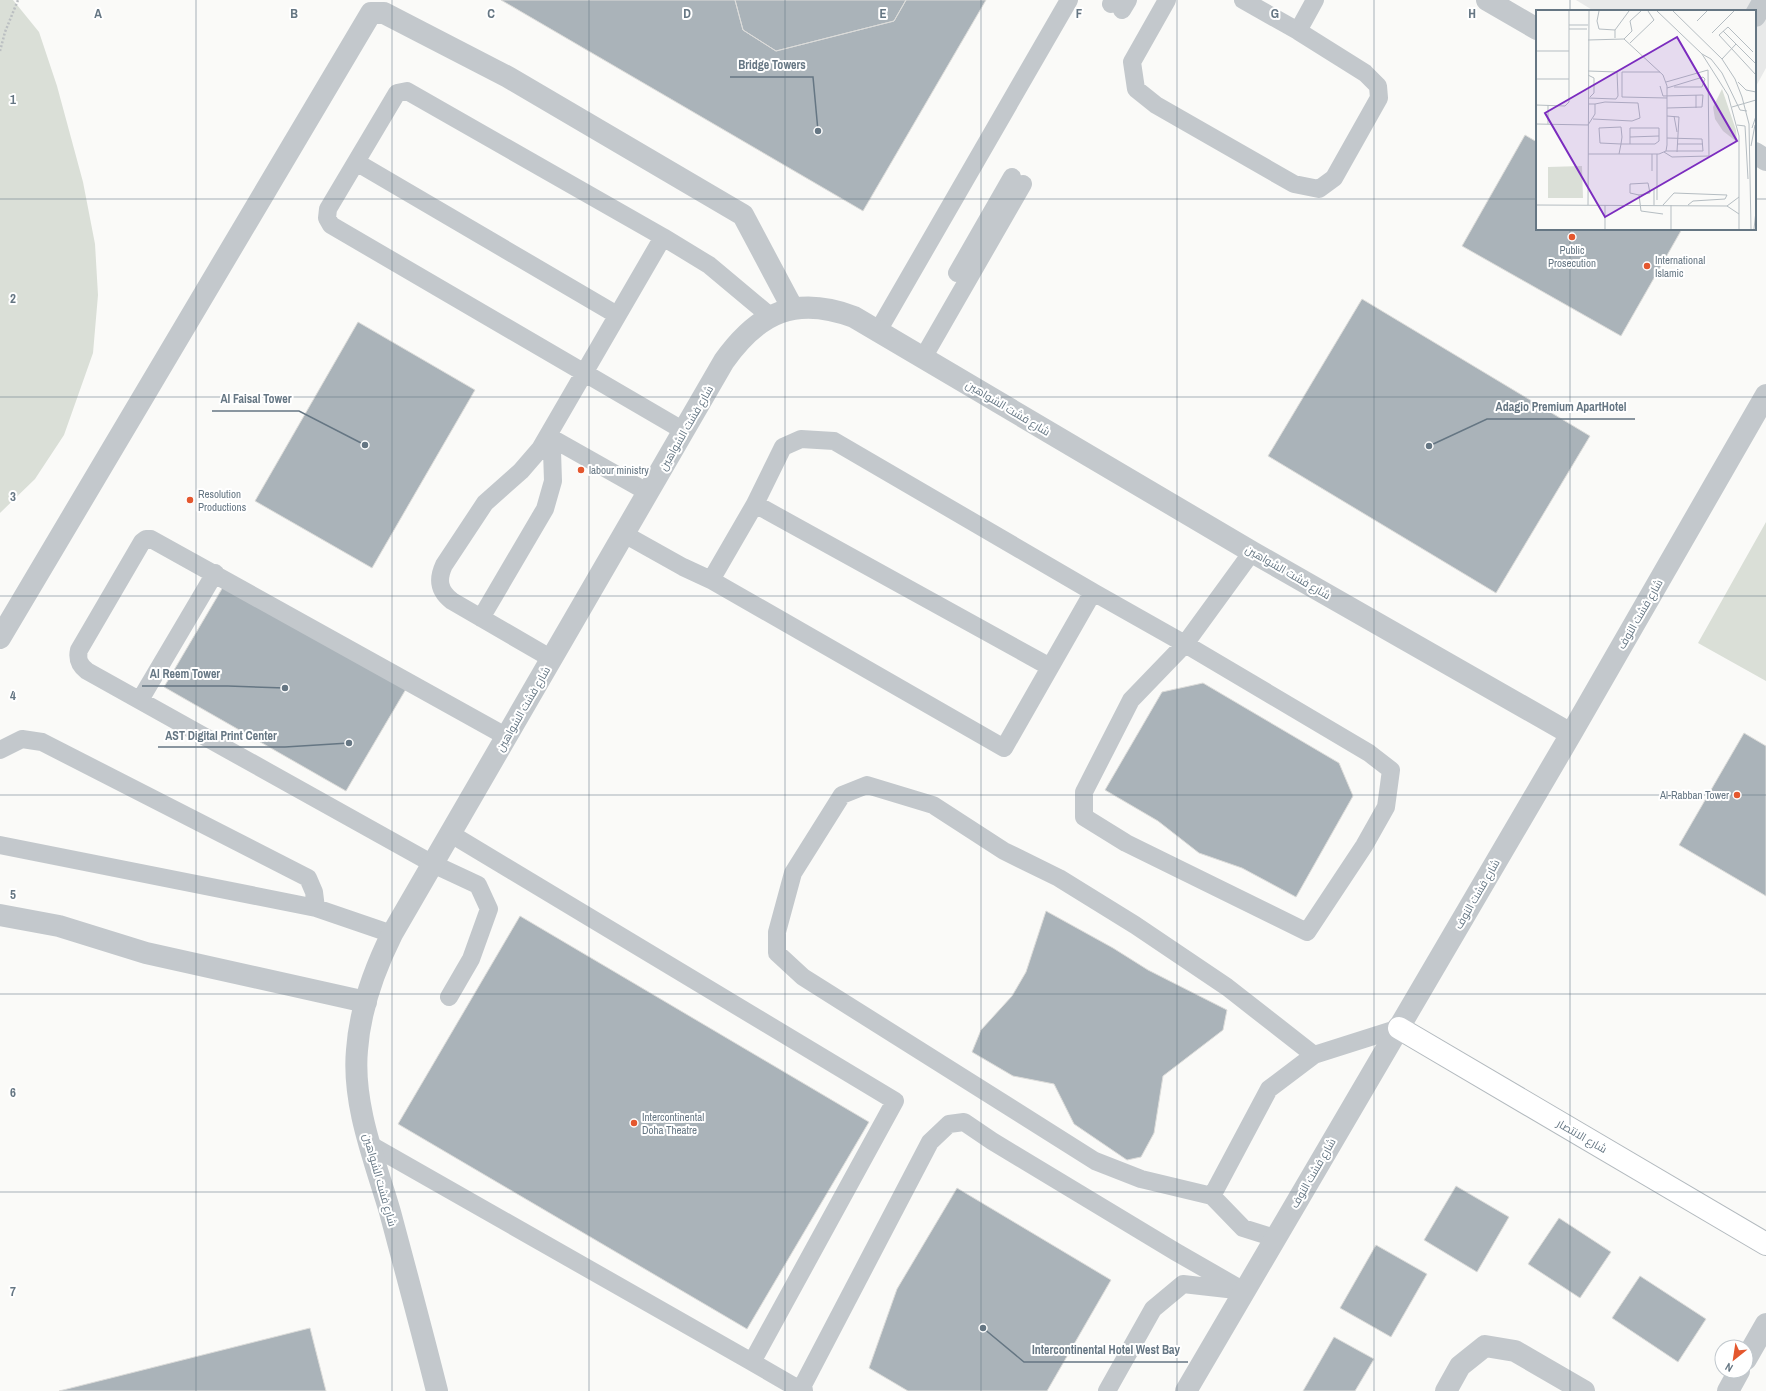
<svg xmlns="http://www.w3.org/2000/svg" width="1766" height="1391" font-family="'Archivo Narrow',Cairo,sans-serif">
  <style>
    .built { fill: #e8e9e9 }
    .green { fill: #dadfd7 }
    .building { fill: #aab3b9; stroke: #dcdcda }
    .lines { fill: none; stroke-linecap: round; stroke-linejoin: round }
    .secondary-casing { stroke: #b3babf; stroke-width: 24 }
    .path { stroke: #bbbfc2; stroke-width: 2.5; stroke-dasharray: 2 2; stroke-linecap: butt }
    .lane { stroke: #c3c8cc; stroke-width: 18 }
    .street { stroke: #c3c8cc; stroke-width: 22 }
    .secondary { stroke: #fff; stroke-width: 22 }
    .grid { fill: none; stroke: #657683; stroke-width: 1; stroke-opacity: 0.55 }
    .poi-dot { fill: #e4572e; stroke: #fff; stroke-width: 1.5 }
    .labels { text-anchor: middle; stroke-width: 4; stroke-linejoin: round; paint-order: stroke }
    .poi-label { font-size: 11px; fill: #657683; stroke: #fff; text-anchor: start }
    .street-label { font-size: 11px; fill: #657683; stroke: #fff }
    .inset-road { fill: none; stroke: #b5bdc2; stroke-width: 1 }
    .view { fill: #7b2cbf; fill-opacity: 0.15; stroke: #7b2cbf; stroke-width: 2 }
    .inset-edge { fill: none; stroke: #657683; stroke-width: 2 }
    .grid-label { font-size: 13px; text-anchor: middle; font-weight: bold; fill: #657683; stroke: #fff; stroke-width: 4; stroke-linejoin: round; paint-order: stroke }
    .leader { fill: none; stroke: #657683; stroke-width: 1.5 }
    .callout-dot { fill: #657683; stroke: #fff; stroke-width: 1.5 }
    .callout-label { font-size: 12px; text-anchor: middle; font-weight: bold; fill: #657683; stroke: #fff; stroke-width: 4; stroke-linejoin: round; paint-order: stroke }
  </style>
  <rect width="100%" height="100%" fill="#fafaf8"/>
  <path class="built" d="M1576,0H1766V68L1755,88V11H1594Z"/>
  <path class="green" d="M0,0H13L39,32L57,86L83,182L95,244L98,295L93,353L64,435L35,479L0,513Z
    M1766,522V681L1698,643Z"/>
  <path class="building" d="M501,0H735L743,30L776,51L894,21L906,0H986L863,211Z
    M735,0H906L894,21L776,51L743,30Z
    M1525,135L1537,142V229H1682L1621,336L1462,246Z
    M1362,299L1590,436L1496,593L1268,456Z
    M358,322L475,390L372,568L255,501Z
    M223,587L406,689L346,791L164,687Z
    M1203,683L1339,763L1353,796L1296,897L1242,868L1199,853L1158,821L1105,790L1162,692Z
    M1744,733L1766,746V896L1679,845Z
    M1046,911L1113,948L1148,970L1227,1010L1223,1030L1163,1076L1154,1133L1141,1157L1127,1160L1074,1124L1054,1084L1013,1076L972,1052L981,1030L1012,996L1026,972Z
    M520,916L869,1122L747,1329L398,1124Z
    M1456,1186L1509,1217L1477,1272L1424,1240Z
    M957,1188L1111,1280L1047,1391H908L869,1368L897,1289Z
    M1559,1218L1611,1252L1580,1298L1528,1264Z
    M1376,1245L1427,1274L1391,1337L1340,1308Z
    M1640,1276L1706,1319L1678,1362L1612,1318Z
    M310,1328L326,1391H59Z
    M1334,1337L1374,1359L1355,1391H1303Z"/>
  <g class="lines">
    <g class="secondary-casing">
      <path id="secondary" d="M1399,1028L1766,1244"/>
    </g>
    <path class="path" d="M0,51L5,32L18,0"/>
    <path class="lane" d="M1167,0L1132,62L1136,89L1156,105L1294,184L1319,189L1334,178L1379,98L1378,86L1365,73L1298,31L1315,0
      M1243,0L1298,31
      M1111,4L1113,0
      M1122,10L1128,0
      M356,162L617,315
      M957,273L1012,177
      M878,331L1069,0
      M923,358L1023,184
      M684,431L331,225L327,218L328,209L397,93L407,91L663,237L709,265L770,316
      M548,436L649,493
      M755,504L783,447L801,439L834,441L1093,592
      M624,534L683,567L711,580
      M481,618L545,509L553,481L552,451L548,436
      M552,659L452,601C439,591 437,580 444,565L485,503L521,471L540,449L663,237
      M1050,667L755,504L711,580L1004,748L1093,592L1185,644L1369,753L1391,770L1386,807L1364,846L1307,932L1126,843L1084,817V792L1131,700L1185,644L1252,552
      M140,700L215,573
      M0,750L22,739L42,742L308,878L314,892L316,908
      M0,845L316,908L392,934
      M449,997L471,959L489,909L478,885L433,864L87,671C79,665 77,659 79,650L142,542L146,539H151L507,737
      M369,1144L752,1362L895,1101L451,834
      M1212,1196L1141,1179L1095,1161L803,977L777,953V932L793,873L842,795L867,785L933,805L1004,851L1059,878L1135,925L1227,987L1314,1055
      M1275,1238L1243,1228L1212,1196L1269,1089L1314,1055L1399,1028
      M752,1362L802,1391
      M804,1391L803,1385L930,1142L949,1124L964,1122L992,1141L1176,1252L1244,1291
      M1107,1391L1153,1309L1183,1284L1236,1290"/>
    <path class="street" d="M1487,0L1537,29
      M1755,16L1764,0
      M1755,153L1766,160
      M0,638C123,429 249,222 371,13H384L508,77L743,215L793,309
      M0,915L59,926L146,953L366,1002
      M1746,1359L1766,1324
      M437,1391C422,1331 406,1272 390,1212C375,1161 352,1104 357,1050C360,1009 374,970 392,934L724,361C759,312 796,295 854,317L1252,552L1571,734
      M1186,1391L1571,734L1766,395
      M1446,1391L1460,1366L1485,1346L1515,1351L1584,1391
      M1728,1391L1739,1371"/>
    <use href="#secondary" class="secondary"/>
  </g>
  <path class="grid" d="M196,0V1391M392,0V1391M589,0V1391M785,0V1391M981,0V1391M1177,0V1391M1374,0V1391M1570,0V11M0,199H1537M1755,199H1766M1570,229V1391M0,397H1766M0,596H1766M0,795H1766M0,994H1766M0,1192H1766"/>
  <g class="poi-dot">
    <circle cx="1572" cy="237" r="4"/>
    <circle cx="1647" cy="266" r="4"/>
    <circle cx="581" cy="470" r="4"/>
    <circle cx="190" cy="500" r="4"/>
    <circle cx="1737" cy="795" r="4"/>
    <circle cx="634" cy="1123" r="4"/>
  </g>
  <g class="labels">
    <g class="poi-label">
      <text x="1572" y="254" text-anchor="middle">Public<tspan x="1572" dy="13">Prosecution</tspan></text>
      <text x="1655" y="264">International<tspan x="1655" dy="13">Islamic</tspan></text>
      <text x="589" y="474">labour ministry</text>
      <text x="198" y="498">Resolution<tspan x="198" dy="13">Productions</tspan></text>
      <text x="1729" y="799" text-anchor="end">Al-Rabban Tower</text>
      <text x="642" y="1121">Intercontinental<tspan x="642" dy="13">Doha Theatre</tspan></text>
    </g>
    <g class="street-label">
      <text transform="translate(1008 408) rotate(31)" y="4">شارع فشت الشواهين</text>
      <text transform="translate(686 428) rotate(-60)" y="4">شارع فشت الشواهين</text>
      <text transform="translate(1288 572) rotate(30)" y="4">شارع فشت الشواهين</text>
      <text transform="translate(1640 614) rotate(-60)" y="4">شارع فشت النوف</text>
      <text transform="translate(523 709) rotate(-60)" y="4">شارع فشت الشواهين</text>
      <text transform="translate(1477 894) rotate(-60)" y="4">شارع فشت النوف</text>
      <text transform="translate(1582 1136) rotate(30)" y="4">شارع الانتصار</text>
      <text transform="translate(1313 1173) rotate(-60)" y="4">شارع فشت النوف</text>
      <text transform="translate(380 1180) rotate(74)" y="4">شارع فشت الشواهين</text>
    </g>
  </g>
  <g transform="translate(1536 10)">
    <rect width="220" height="220" fill="#fafaf8"/>
    <path d="M186,79L200,120L201,132L187,121L179,109L177,97ZM46,156L47,188H12V157Z" fill="#dadfd7"/>
    <path class="inset-road" d="M63,1L61,11L63,19L79,20M121,1L166,44L192,85L203,126V219M137,1L186,49L199,69L206,87L213,114L215,219M161,11L171,1M33,15H52M33,19H51M187,21L200,34M176,23L198,1M79,28V20L93,1M88,29L96,21L94,11L105,1M94,33L118,10L112,1M0,41H33M217,42L192,17L183,25L220,65M166,44L175,49L186,63L204,100L211,101M186,49L200,34L220,54M124,62H86V87L131,88M52,65L58,68V83L54,87M0,69H33M202,72L210,80L220,82M124,76L127,86L167,85L166,97L131,98M131,78L167,67L169,69L166,77H138M52,88L80,89L82,86L81,62L52,61M0,95L29,96L33,92V1M12,95V114M196,97L220,90M160,98V85M131,106L143,107L141,142M138,106L141,122M57,109L96,111L104,108L102,93L69,92L59,94M0,114L52,115L59,104V94H52M201,115L209,116L212,169M216,118L220,106M94,134H119L123,131V126M141,134H167M215,136L219,115M130,141H167L166,129L131,128M128,142L136,147L173,146L172,60L130,72M52,144H123L130,141L131,135V76L127,65L88,29L52,30M83,144L85,134L86,127L85,117L63,118L64,133L85,134H94V118H123V126L94,127M116,144V161M121,144V190M118,179V195M103,185L114,183L112,173L94,174V183L103,185L105,201L127,204M0,195L191,196L203,204M52,195L53,1M127,195L138,183L191,185L189,189L157,191L152,195M135,195V219M191,196L203,187M69,219V195M218,219L220,201"/>
    <path class="view" d="M141,27L201,131L69,207L9,103Z"/>
    <rect width="220" height="220" class="inset-edge"/>
  </g>
  <g class="grid-label">
    <text x="98" y="18">A</text>
    <text x="294" y="18">B</text>
    <text x="491" y="18">C</text>
    <text x="687" y="18">D</text>
    <text x="883" y="18">E</text>
    <text x="1079" y="18">F</text>
    <text x="1275" y="18">G</text>
    <text x="1472" y="18">H</text>
    <text x="13" y="104">1</text>
    <text x="13" y="303">2</text>
    <text x="13" y="501">3</text>
    <text x="13" y="700">4</text>
    <text x="13" y="899">5</text>
    <text x="13" y="1097">6</text>
    <text x="13" y="1296">7</text>
  </g>
  <path class="leader" d="M818 131L813 77H730M365 445L299 411H212M1429 446L1487 419H1635M285 688L228 686H142M349 743L285 747H158M983 1328L1024 1362H1188"/>
  <g class="callout-dot">
    <circle cx="818" cy="131" r="4"/>
    <circle cx="365" cy="445" r="4"/>
    <circle cx="1429" cy="446" r="4"/>
    <circle cx="285" cy="688" r="4"/>
    <circle cx="349" cy="743" r="4"/>
    <circle cx="983" cy="1328" r="4"/>
  </g>
  <g class="callout-label">
    <text x="772" y="69">Bridge Towers</text>
    <text x="256" y="403">Al Faisal Tower</text>
    <text x="1561" y="411">Adagio Premium ApartHotel</text>
    <text x="185" y="678">Al Reem Tower</text>
    <text x="221" y="740">AST Digital Print Center</text>
    <text x="1106" y="1354">Intercontinental Hotel West Bay</text>
  </g>
  <g transform="translate(1734 1359) rotate(210)"><circle r="19" fill="#ffffff" stroke="#c1c8cd"/>
  <path d="M0-3L7 15L0 10L-7 15Z" fill="#e4572e"/>
  <text y="-6" font-size="11" font-weight="bold" text-anchor="middle" fill="#657683">N</text>
  </g>
</svg>
